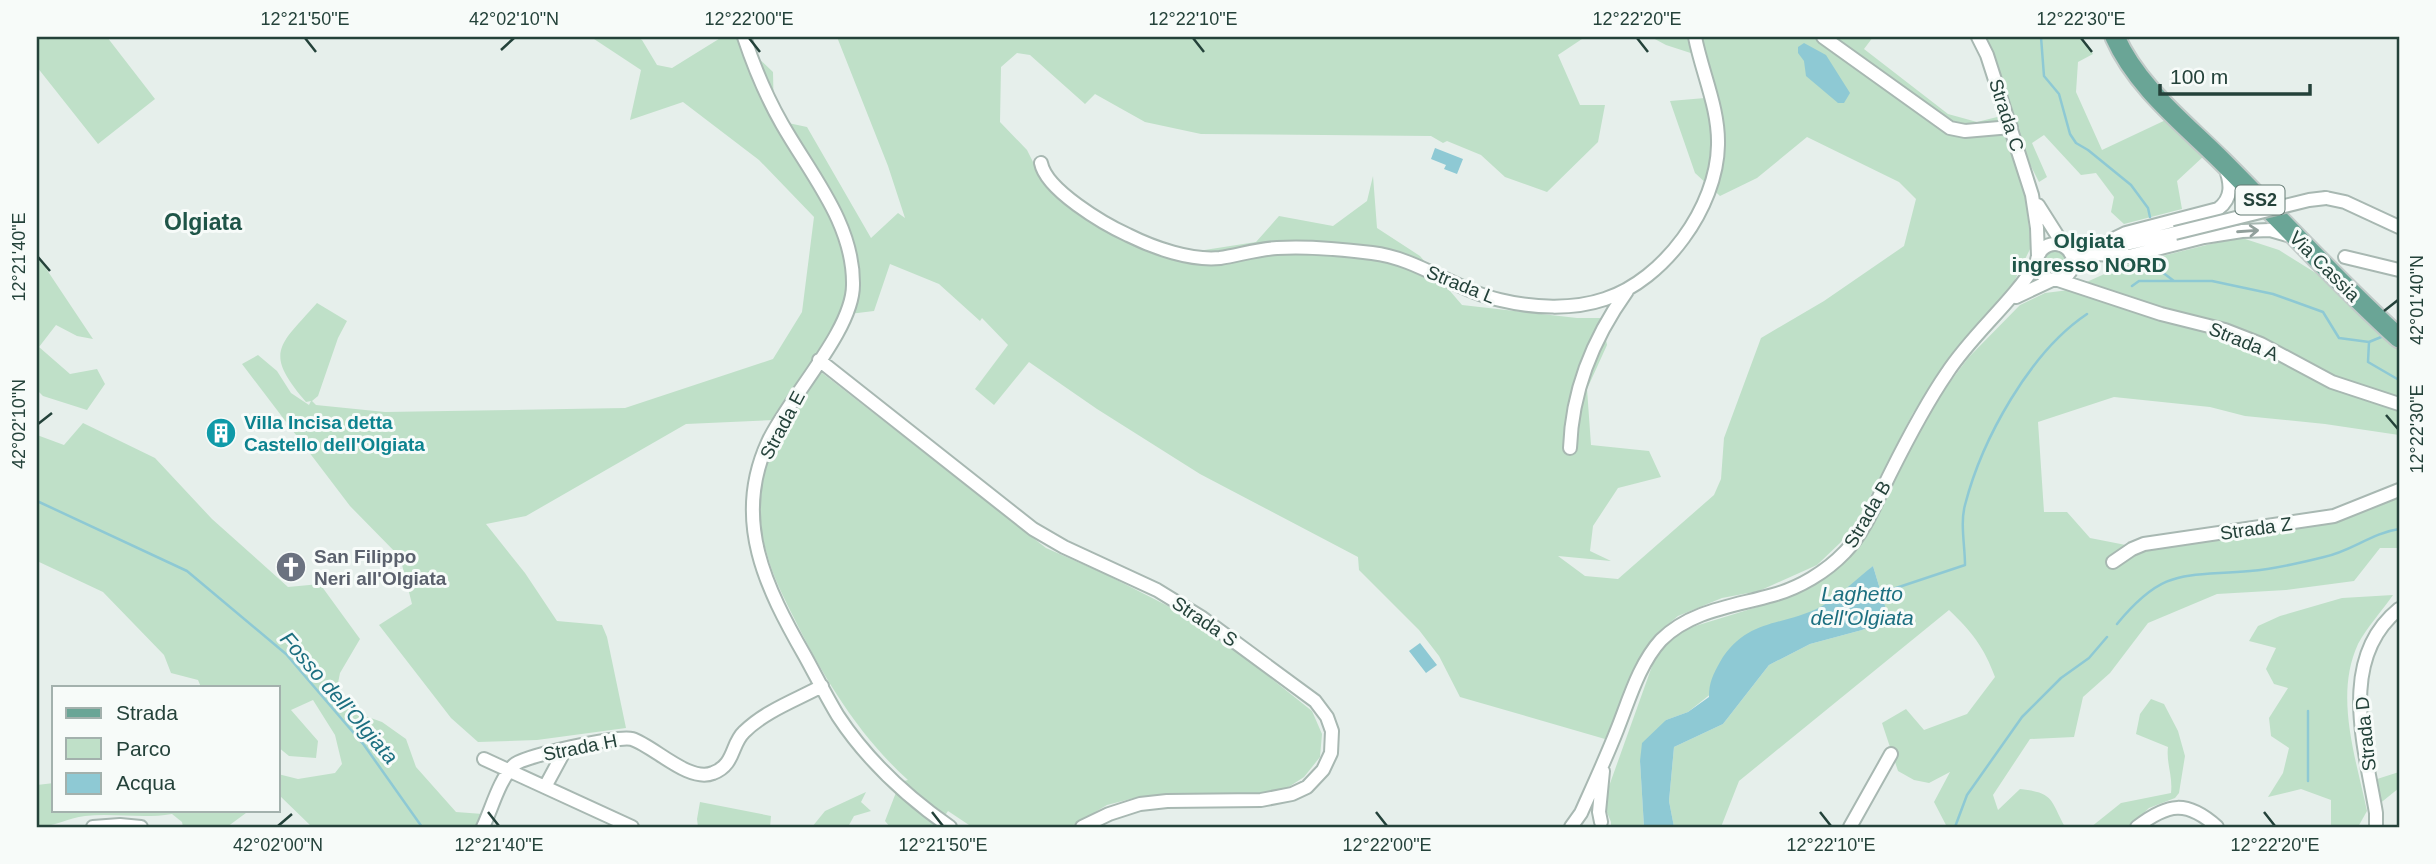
<svg xmlns="http://www.w3.org/2000/svg" width="2436" height="864" font-family="Helvetica,sans-serif">
  <style>
    .green { fill: #bfe0c8 }
    .water { fill: #8ec9d4 }
    .lines { fill: none; stroke-linecap: round; stroke-linejoin: round }
    .stream { stroke: #8ec9d4; stroke-width: 2.5 }
    .minor-casing { stroke: #a8b8b2; stroke-width: 16 }
    .primary-casing { stroke: #c2cac8; stroke-width: 23 }
    .minor { stroke: #fff; stroke-width: 12 }
    .primary { stroke: #6aa596; stroke-width: 19 }
    .minor-bridge-casing { stroke: #a8b8b2; stroke-width: 16; stroke-linecap: butt }
    .minor-bridge { stroke: #fff; stroke-width: 12 }
    .oneway { stroke: #92a09c }
    .ticks { fill: none; stroke: #24423a; stroke-width: 2.5 }
    .labels { text-anchor: middle; stroke-width: 6; stroke-linejoin: round; paint-order: stroke }
    .shield { fill: #f7fbf9; stroke: #637a73; stroke-width: 2 }
    .shield-label { font-size: 18px; font-weight: bold; fill: #24423a }
    .street-label { font-size: 19px; fill: #24423a; stroke: #f7fbf9 }
    .culture-label { font-size: 19px; font-weight: bold; fill: #0d838f; stroke: #f7fbf9; text-anchor: start }
    .worship-label { font-size: 19px; font-weight: bold; fill: #5b616d; stroke: #f7fbf9; text-anchor: start }
    .neighbourhood-label { font-size: 21px; font-weight: bold; fill: #1f5548; stroke: #f7fbf9 }
    .water-label { font-size: 21px; font-style: italic; fill: #1c6f80; stroke: #f7fbf9 }
    .quarter-label { font-size: 23px; font-weight: bold; fill: #1f5548; stroke: #f7fbf9 }
    .neatline { fill: none; stroke: #24423a; stroke-width: 2.5 }
    .ticks-label { font-size: 18px; text-anchor: middle; fill: #24423a }
  </style>
  <rect width="100%" height="100%" fill="#e6efeb"/>
  <path class="green" d="M37,37H107L155,99L98,144L37,67Z
    M591,37H637L642,40L657,65L672,68L722,37H736L773,72L774,120L807,127L871,238L898,213L905,218L888,166L837,37H1585L1558,55L1580,105H1605L1598,142L1547,192L1505,177L1481,155L1447,141L1443,143L1431,136L1201,134L1145,122L1095,94L1085,104L1030,55L1017,53L1001,67L1000,122L1027,150L1045,186L1087,214L1166,256L1256,242L1279,216L1333,226L1367,201L1373,176L1377,228L1420,256L1462,305L1577,318H1602L1607,345L1587,389L1591,445L1649,451L1661,477L1618,488L1593,526L1590,551L1611,561L1558,556L1585,576L1618,579L1714,495L1721,479L1724,438L1761,338L1824,301L1904,246L1916,199L1899,182L1807,137L1757,178L1720,196L1695,173L1670,101L1705,98L1706,58L1666,45L1651,37H1873L1864,49L1948,114L1977,122L2001,116L2025,191L2031,247L2008,294L1955,351L1913,413L1857,522L1840,543L1817,565L1759,591L1722,598L1678,616L1655,635L1639,661L1605,739L1460,697L1439,656L1419,630L1359,570L1358,557L1200,474L1097,409L1029,362L994,405L975,389L1008,345L982,318L980,321L939,284L890,264L874,311L841,315L774,420L686,424L526,516L486,524L525,573L557,621L602,625L607,637L626,728L537,740L478,742L451,718L379,625L412,604L400,557L350,506L242,364L258,355L277,371L291,393L309,405L311,401L306,402C263,352 279,346 317,303L347,321L338,338L318,396L312,401L316,405L385,412L625,408L773,359L802,312L814,217L759,160L683,102L630,120L641,70Z
    M1981,37H2079L2088,45L2093,54L2078,62L2076,92L2102,150L2170,118L2205,155L2177,181L2182,209L2124,224L2111,212L2114,197L2096,173L2081,175L2044,135L2032,143L2047,177L2039,182L2015,135L2003,84Z
    M2239,237L2279,250L2319,275L2399,350V435L2325,424L2245,416L2210,407L2114,397L2038,422L2044,512H2067L2090,538L2136,547L2334,516L2399,482V548H2380L2354,581L2286,590L2217,594L2148,623L2110,673L2083,697L2074,737L2030,739L1993,795L1998,810L2020,789C2055,793 2050,800 2065,827H1947L1934,802L1950,772L1929,783L1914,780L1898,771L1882,723L1906,709L1924,730L1967,714L1995,677C1984,647 1972,632 1949,610L1739,781L1721,827H1674L1669,801L1674,747L1723,724L1769,665L1810,644L1862,630L1889,619L1873,566L1841,595L1819,608L1688,712L1666,720L1640,761L1644,827H1611V822L1603,803L1656,655L1672,638L1692,627L1783,599L1812,587L1851,556L1865,535L1933,405L1968,358L2020,305L2045,293L2069,290L2122,266Z
    M2044 262a11 11 0 1 1 22 0a11 11 0 1 1-22 0Z
    M37,255L93,339L77,336L56,325L39,347L70,374L97,369L105,384L87,410L43,396L37,390Z
    M821,372L1046,548L1105,574L1168,606L1247,659L1312,711L1322,734L1320,757L1304,777L1284,790L1253,796H1142L1107,805L1070,827H972L948,811L946,814V827H890L885,821L900,782L908,780C859,736 823,677 794,618C784,598 773,577 767,554C759,530 757,500 764,475C774,437 798,403 821,372Z
    M83,423L155,458L212,519L288,587L320,584L360,639L340,673L336,693L354,712L382,722L406,739L416,767L456,812L483,814L476,827H312L278,794V774L298,779L335,773L342,764L335,735L313,700L291,710L318,741L316,758L289,756L278,747V687H201L198,680L171,673L164,655L103,592L37,561V435L64,445Z
    M2393,595C2382,611 2367,627 2358,644C2334,696 2356,758 2367,811L2358,827H2331V800L2301,789L2268,797L2283,773L2289,748L2271,736L2269,718L2288,688L2274,684L2266,669L2276,648L2249,641L2258,626L2280,616L2342,598Z
    M2151,699L2164,704L2178,731L2185,756L2179,793L2175,798L2149,808L2129,827H2091L2121,803L2171,793C2173,776 2166,763 2168,747L2136,734L2140,714Z
    M2399,772V788L2378,805L2374,780Z
    M54,783V810H250L227,827H183L182,822L172,814C143,819 114,813 85,816C68,818 54,827 37,827V785Z
    M866,792L861,802L871,811L854,816L848,827H812L825,811Z
    M700,802L771,816L770,827H698L697,819Z"/>
  <path class="water" d="M1804,43L1826,55L1850,93L1844,103H1838L1806,76L1804,61L1798,53V47Z
    M1435,148L1463,159L1457,174L1444,169L1446,165L1431,159Z
    M1873,566L1889,619L1862,630L1810,644L1769,665L1723,724L1674,747L1669,801L1674,827H1644L1640,761L1642,743L1666,720L1688,712L1709,697C1709,682 1713,675 1720,662C1747,617 1784,627 1822,606C1841,595 1856,579 1873,566Z
    M1420,643L1437,665L1426,673L1409,651Z"/>
  <g class="lines">
    <path class="stream" d="M2041,37L2044,76L2059,94L2070,134L2076,143L2088,150L2131,185L2148,208L2150,217
      M2159,257L2162,272L2174,281H2212L2273,294L2323,312L2339,338L2369,342L2386,335
      M2132,286L2139,281H2173
      M2369,342L2368,362L2399,380
      M37,501L187,571L286,654L364,745L422,827
      M1881,593L1965,565C1965,546 1960,523 1965,505C1982,439 2030,352 2087,314
      M2117,624C2164,567 2183,577 2250,571C2274,569 2300,563 2324,557C2350,552 2372,533 2399,529
      M2308,781V711
      M1955,827L1967,795L2022,717L2061,678L2089,658L2107,637"/>
    <g class="minor-casing">
      <path id="minor" d="M744,37C754,67 766,96 782,124C811,175 854,224 853,285C853,331 788,398 768,442C732,520 766,588 805,656C816,676 826,696 838,716C867,760 907,797 950,827
        M1823,37L1950,128L1965,131L2011,127
        M1978,37L1987,55L2032,195L2037,228L2038,256
        M1041,163C1046,190 1104,224 1128,235C1154,248 1191,261 1220,258C1239,255 1258,249 1277,248C1309,246 1340,249 1372,253C1417,258 1455,290 1500,300C1533,308 1573,310 1605,299C1664,280 1717,207 1718,145C1719,108 1702,73 1695,37
        M2326,198L2345,202L2399,227
        M2038,205L2064,246
        M2037 262a18 18 0 1 1 36 0a18 18 0 1 1-36 0Z
        M2070,252L2095,248L2126,233L2218,209C2233,198 2231,183 2225,167
        M2106,255L2126,244L2175,233
        M2345,257L2399,270
        M2073,262L2096,254L2129,256L2204,237L2242,231L2270,230L2291,236
        M2058,280L2161,314L2225,330L2261,344L2332,382L2399,404
        M2016,297L2052,280
        M819,360L1033,529L1064,547L1157,590L1201,617L1315,701L1327,717L1332,731L1331,753L1323,770L1307,787L1292,794L1261,800L1167,801L1140,804L1109,814L1082,827
        M1570,448C1572,390 1594,337 1627,291
        M2113,562L2132,549L2144,544L2334,516L2399,490
        M484,759L632,827
        M545,787L565,750
        M1601,822L1599,812L1603,771
        M93,827L120,825L141,827
        M483,827C492,808 499,780 514,765C523,756 619,735 632,739C654,746 689,783 713,773C735,765 731,744 744,732C765,711 796,700 822,686
        M1571,827L1581,813C1593,786 1606,758 1617,730C1629,700 1639,664 1661,640C1691,610 1735,606 1773,595C1799,588 1826,572 1845,552C1865,532 1877,500 1890,474C1907,440 1925,405 1947,373C1973,333 2012,303 2037,262
        M1850,827L1891,754
        M2137,827C2168,803 2187,800 2217,827
        M2376,827V813C2365,747 2337,659 2399,609"/>
    </g>
    <g class="primary-casing">
      <path id="primary" d="M2115,37C2137,87 2184,123 2222,161C2281,220 2337,282 2399,338"/>
    </g>
    <use href="#minor" class="minor"/>
    <use href="#primary" class="primary"/>
    <g class="minor-bridge-casing">
      <path id="minor-bridge" d="M2175,233L2309,200L2326,198"/>
    </g>
    <use href="#minor-bridge" class="minor-bridge"/>
  </g>
  <defs><path id="oneway-shaft" d="M-6 0H5M1.5-3L5.5 0L1.5 3" fill="none" stroke-width="1.6" stroke-linecap="round" stroke-linejoin="round" transform="scale(1.75)"/></defs>
  <use class="oneway" href="#oneway-shaft" transform="translate(2248 231) rotate(-4)"/>
  <path class="ticks" d="M305,38L316,52M749,38L760,52M1193,38L1204,52M1637,38L1648,52M2081,38L2092,52M501,50L514,38M38,257L50,271M2384,311L2398,300M2386,415L2398,429M38,424L52,413M488,812L499,826M932,812L943,826M1376,812L1387,826M1820,812L1831,826M2264,812L2275,826M278,826L292,814"/>
  <defs>
    <g id="building-disc" transform="scale(1.575)"><circle r="9.5" fill="#0f9aa8" stroke="#f7fbf9"/><path d="M-4-6H4V6H1V3H-1V6H-4ZM-2.5-4.3h1.7v1.8h-1.7ZM.8-4.3h1.7v1.8H.8ZM-2.5-1h1.7V.8h-1.7ZM.8-1h1.7V.8H.8Z" fill="#fff"/></g>
    <g id="church-disc" transform="scale(1.575)"><circle r="9.5" fill="#6b7280" stroke="#f7fbf9"/><path d="M-1.2-6h2.4v3.5h3.3v2.4h-3.3V6h-2.4V-.1h-3.3v-2.4h3.3Z" fill="#fff"/></g>
  </defs>
  <g fill-rule="evenodd">
    <use href="#building-disc" x="221" y="433"/>
    <use href="#church-disc" x="291" y="567"/>
  </g>
  <g class="labels">
    <rect class="shield" x="2235.5" y="185.5" width="49" height="29" rx="5"/>
    <g class="shield-label">
      <text x="2260" y="206">SS2</text>
    </g>
    <g class="street-label">
      <text transform="translate(2007 115) rotate(72)" y="7">Strada C</text>
      <text transform="translate(2325 266) rotate(45)" y="7">Via Cassia</text>
      <text transform="translate(1461 284) rotate(22)" y="7">Strada L</text>
      <text transform="translate(2244 341) rotate(22)" y="7">Strada A</text>
      <text transform="translate(782 425) rotate(-62)" y="7">Strada E</text>
      <text transform="translate(1867 514) rotate(-60)" y="7">Strada B</text>
      <text transform="translate(2256 528) rotate(-8)" y="7">Strada Z</text>
      <text transform="translate(1205 621) rotate(34)" y="7">Strada S</text>
      <text transform="translate(2365 734) rotate(-96)" y="7">Strada D</text>
      <text transform="translate(580 747) rotate(-11)" y="7">Strada H</text>
    </g>
    <g class="culture-label">
      <text x="244" y="429">Villa Incisa detta<tspan x="244" dy="22">Castello dell'Olgiata</tspan></text>
    </g>
    <g class="worship-label">
      <text x="314" y="563">San Filippo<tspan x="314" dy="22">Neri all'Olgiata</tspan></text>
    </g>
    <g class="neighbourhood-label">
      <text x="2089" y="248">Olgiata<tspan x="2089" dy="24">ingresso NORD</tspan></text>
    </g>
    <g class="water-label">
      <text x="1862" y="601">Laghetto<tspan x="1862" dy="24">dell'Olgiata</tspan></text>
      <text transform="translate(339 698) rotate(49)" y="7">Fosso dell’Olgiata</text>
    </g>
    <g class="quarter-label">
      <text x="203" y="230">Olgiata</text>
    </g>
  </g>
  <rect width="2436" height="864" fill="none" stroke="#f7fbf9" stroke-width="77"/>
  <rect x="52" y="686" width="228" height="126" fill="#f7fbf9" stroke="#a3b1ad" stroke-width="2"/>
  <rect x="66" y="708" width="35" height="10" fill="#6aa596" stroke="#a3b1ad" stroke-width="2"/>
  <text x="116" y="720" font-size="21" fill="#24423a">Strada</text>
  <rect x="66" y="738" width="35" height="21" fill="#bfe0c8" stroke="#a3b1ad" stroke-width="2"/>
  <text x="116" y="756" font-size="21" fill="#24423a">Parco</text>
  <rect x="66" y="773" width="35" height="21" fill="#8ec9d4" stroke="#a3b1ad" stroke-width="2"/>
  <text x="116" y="790" font-size="21" fill="#24423a">Acqua</text>
  <path d="M2160 84v10h150v-10" fill="none" stroke="#24423a" stroke-width="3.5"/>
  <text x="2170" y="84" font-size="21" fill="#24423a" stroke="#f7fbf9" stroke-width="5" paint-order="stroke">100 m</text>
  <rect x="38" y="38" width="2360" height="788" class="neatline"/>
  <g class="ticks-label">
    <text x="305" y="25">12°21'50"E</text>
    <text x="514" y="25">42°02'10"N</text>
    <text x="749" y="25">12°22'00"E</text>
    <text x="1193" y="25">12°22'10"E</text>
    <text x="1637" y="25">12°22'20"E</text>
    <text x="2081" y="25">12°22'30"E</text>
    <text transform="translate(19 257) rotate(-90)" y="6">12°21'40"E</text>
    <text transform="translate(2417 300) rotate(-90)" y="6">42°01'40"N</text>
    <text transform="translate(19 424) rotate(-90)" y="6">42°02'10"N</text>
    <text transform="translate(2417 429) rotate(-90)" y="6">12°22'30"E</text>
    <text x="278" y="851">42°02'00"N</text>
    <text x="499" y="851">12°21'40"E</text>
    <text x="943" y="851">12°21'50"E</text>
    <text x="1387" y="851">12°22'00"E</text>
    <text x="1831" y="851">12°22'10"E</text>
    <text x="2275" y="851">12°22'20"E</text>
  </g>
</svg>
